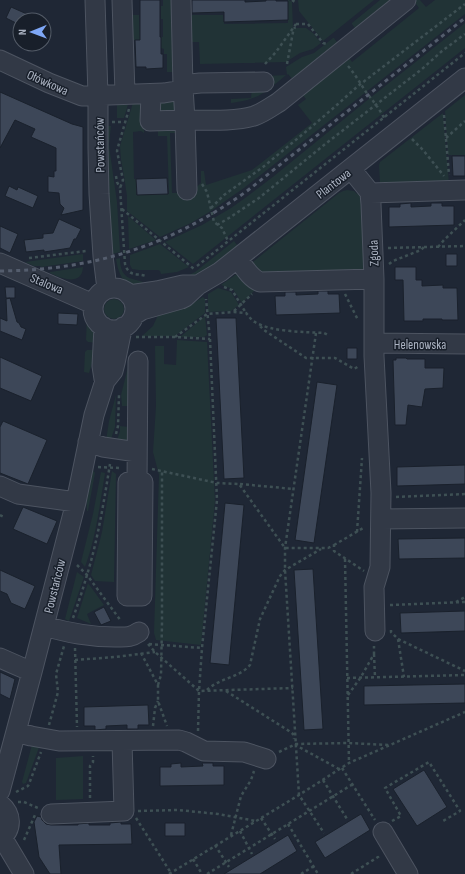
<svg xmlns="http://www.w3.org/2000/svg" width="465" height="874" font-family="'Sofia Sans Condensed',sans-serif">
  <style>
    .green { fill: #213336 }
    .building { fill: #3d4758; stroke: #1a212c }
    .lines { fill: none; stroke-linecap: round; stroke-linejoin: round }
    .minor-casing { stroke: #4d5461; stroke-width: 21 }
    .path { stroke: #3e5054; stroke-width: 2.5; stroke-dasharray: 3 3; stroke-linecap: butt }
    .minor { stroke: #323946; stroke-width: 19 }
    .rail { stroke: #545d6d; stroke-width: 3; stroke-dasharray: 4 4; stroke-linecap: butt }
    .labels { text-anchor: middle; stroke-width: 3; stroke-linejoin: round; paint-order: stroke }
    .street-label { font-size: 13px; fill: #acb4c3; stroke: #181f2a }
  </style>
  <rect width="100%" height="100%" fill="#1f2735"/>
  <path class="green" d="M163,0H173L175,72H167V54H164V49L161,48V37H163V19H161V6H163Z
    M277,0H289L292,2L293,28H306L313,33L321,43L313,49L300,53L286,62L200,64L199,42H192L191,40V15H223L224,24L288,23V0Z
    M298,0H374L323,41L299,11Z
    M380,0H396L357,31L352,24V23Z
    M415,0H420L426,7L435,0H465V14L244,188L211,211L191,223L160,237L127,211V196L124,176L121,160L120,146L132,106L133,100L147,105L144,133L141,131L133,132L134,179H136V195L169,194L167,136H158V128L175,127L179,133H170L172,193L191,192L201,183V171H204L206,185L252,170L312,123L298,105L306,99L300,92L347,55L352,62L419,8L414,1Z
    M131,15H139L140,40H131Z
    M465,23V48L193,264L165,242L202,225L231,208L245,198L274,176L370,98Z
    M333,38H334L339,45L294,81L288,74L287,75L286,67L302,57L314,53Z
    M286,75C266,92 258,100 231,103V99L251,98L252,88L266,76Z
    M465,95V155H448L445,111Z
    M176,100V111L160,115L157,103Z
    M117,101H129L124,118H117Z
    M443,113L449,184L382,185L380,183L379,165L380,162Z
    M105,126H111L109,144L110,153L117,202L120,252L113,254L110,230L108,176Z
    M347,190L354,191L357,194L360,191L363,194L366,273L267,277L249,265L339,193L343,191Z
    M128,216L156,240L129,249Z
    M234,241L237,245V250L200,276L183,278L195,272Z
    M160,244L189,267L177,272L161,274L160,271L158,270H139L132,269L130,265V255Z
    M83,254V261L41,267L40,266H34L25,262Z
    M120,258C120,267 122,277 133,279C138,281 141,280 145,284L130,286C120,279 118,270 116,259Z
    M83,267C82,287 60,278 50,273V272Z
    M241,271L258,287L242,303L233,289L221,285Z
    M218,288L231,292L239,305L231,311L208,312V294Z
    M203,297L205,299V313L175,336H142L153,326L158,315L191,304Z
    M104 309a10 10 0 1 1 20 0a10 10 0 1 1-20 0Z
    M87,315L97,333L99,343L88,342L86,340Z
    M205,316L207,335L204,337H180Z
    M177,340L207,342L215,501L201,645L156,640L154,633L159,475L153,452L156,406L155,346H164V364L176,365Z
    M87,350H95L93,360L89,373L84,372L85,352Z
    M129,363L131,406H122L121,395Z
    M116,395L115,427L110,442L106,441L109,421Z
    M120,426L129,427L130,439L127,442L116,443L120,431Z
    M91,470H93L95,473L88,511H87L86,497Z
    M112,471L116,474L114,582L95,581L91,575L102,532Z
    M101,472L105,473C100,504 96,537 85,567L81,562L93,514Z
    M77,572L84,577L69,621L65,619Z
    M88,583L104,605L87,614L91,624L77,618Z
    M33,741L41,742L26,783L23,784L22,782Z
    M83,756V799L56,800V758Z"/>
  <path class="building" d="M140,0H160V37H161V54H163V68L146,69V67H136L135,40H140Z
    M192,0H245V2L266,1V0H276V1H288V20L224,22V12L192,13Z
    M11,7L27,14L24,20H20V25L6,18Z
    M0,92L72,124L83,127V210L61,215L64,208L60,204L59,193L48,192V176L54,177V171H56V148L31,137L35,129L15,120L0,148Z
    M452,156H465V176H453Z
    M167,178L168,194L137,195L136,179Z
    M9,186L17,190L18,187L38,196L33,208L5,196Z
    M411,203V207L431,206V203H442V206H454V225L389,227V207H400V204Z
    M59,219L81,229L76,239H74L70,248L44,252V250L26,252L24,240L43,238V234L53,233Z
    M0,226L18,234L10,253L0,248Z
    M446,254H457V266H446Z
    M395,267H416V280H422V286L443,285V288H457L458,320H442V319H423V321H404L403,280H395Z
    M5,287H15V298H6Z
    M318,291H328V294H339L340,313L276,315L275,296H285V292H296V295L318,294Z
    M10,298L17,322L19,323L21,327L26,329L22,340L0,331V318L7,321L6,299Z
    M58,313L78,314L77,325L58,324Z
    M216,318H236L244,478L224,479Z
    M347,348H357V359H347Z
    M0,357L42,376L31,401L0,388Z
    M396,358H406L407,359H425V368H444L443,388L425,389L422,407L408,405L406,425H395L393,360H396Z
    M317,382L337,385L314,543L295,540Z
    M3,421L47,440L28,484L0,473V427Z
    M465,465V484L397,486V467Z
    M225,503L244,505L229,665L210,663Z
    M23,507L57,521L47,544L13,529Z
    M465,538V558L399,559L398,539Z
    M313,569L323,729L304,730L294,570Z
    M0,570L35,586L25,609L11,603L7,594L0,591Z
    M104,607L111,621L101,625L94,612Z
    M465,611V631L401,633L400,613Z
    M0,672L15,679L10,699L0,694Z
    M465,684V703L364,705V686Z
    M148,705L149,725H138V729H127V725L106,726V729L95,730V726H84V707Z
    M181,763V767L203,766L202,763H213V766H224V785L160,786V767H171V764Z
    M424,770L447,807L417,826L393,789Z
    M361,814L370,830L325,858L315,842Z
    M37,816L41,817L42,820L46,824L51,825H78V824L89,823V825H110V823L121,822V824H131L132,844L59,845L61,874H50L39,857L34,822Z
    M165,823H185V836H165Z
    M288,835L297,851L260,874H224Z"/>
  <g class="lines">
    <g class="minor-casing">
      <path id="minor" d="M95,0L98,96V148L99,194L103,256L107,289
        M122,0L125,94
        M181,0L183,87L185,120C206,120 234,122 254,116C263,113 271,107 279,102L406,0
        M0,60L49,83L82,96L164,93L176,91L191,84L200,83L264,82
        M151,94L150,121L185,120L187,190
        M351,169L368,190L370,193L371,204L374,279V356L381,493L380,567L374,587L375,631
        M370,193L465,190
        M238,259C244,267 250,278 260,282L374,279
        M0,263L93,304
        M93 309a21 21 0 1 1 42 0a21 21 0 1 1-42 0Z
        M129,295L157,291L183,285H196
        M134,315L142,310L181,299L185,297L198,285L220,272L465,78
        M104,327L102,366L104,379
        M375,343L465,344
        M88,442L103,447L137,452
        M137,482H128L127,596H142L143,482H137L138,361
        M0,486L18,494L76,502
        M381,519L465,518
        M44,626C69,633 89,637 115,637C126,637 130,638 139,632
        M0,658L32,672
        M16,732L31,736L59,741L179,740L186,742L204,751L244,752L266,759
        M0,791L32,672L76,502L94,415L105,381L113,371L115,363L121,334L123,327
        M0,804C12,814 13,829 0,839
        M51,814L124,811L122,741
        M383,832L408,874
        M2,837L24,874"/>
    </g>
    <path class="path" d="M292,0L295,2
      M296,24H308L323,43L327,44
      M265,64L276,52L296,24
      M287,64L293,32L295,27
      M348,66C355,74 360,83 366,92C373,101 379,108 384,118
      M129,109L118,147L117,151L123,180L120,188L125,264C129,277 136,273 146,276
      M444,115L449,175
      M112,122H125
      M446,138L465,121
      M412,139L423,150L444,176
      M116,176L117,182L120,188
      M202,184L207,192L214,222L222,228L228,241
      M211,208L224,195L263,167L309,129L338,104L358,86L465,4
      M122,209L194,269
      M217,225L229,218L259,198L324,145L422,69L442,51L465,34
      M438,247L444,240L465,220
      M388,248L465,246
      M29,258L86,251
      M389,264L393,261L421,250L424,247
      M197,266L465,53
      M224,287L232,290L246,313
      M345,294L358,320
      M234,311L252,294
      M260,326L264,330L306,358H335L354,369L359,366
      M316,333L285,548V570L299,795L324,833
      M136,337H175L210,339
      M175,337L207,314L234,312L246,313C249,316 251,320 255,322C270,332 306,332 324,333L328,335
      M116,434L118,426L119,395L118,393
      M98,467L121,468
      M152,469L217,483L239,484L285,548H328L334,545V551L364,571
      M240,484L294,489
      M396,497L465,494
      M0,515L4,517
      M357,532L362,458
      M334,545L365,527
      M345,559L349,763
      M77,565L87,575L121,621
      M456,602L465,597
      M390,605L465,602
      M73,618C78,604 83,589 87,575C98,539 104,501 110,464
      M391,630V632L398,639L404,677
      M398,639L465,671
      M148,644L155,652L199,691L293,688
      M149,644L202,648
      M75,648L77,727
      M141,653L158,685V701L167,726
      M374,654L375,677
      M75,660L115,657L155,652
      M347,678L465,675
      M158,685L161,675L162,623V471
      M207,690C219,678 239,678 250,665L260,619L280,576L285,570L321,549
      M226,691L289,731L293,734L294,739
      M348,695L361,677L374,654V646
      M49,725L58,692L56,674L64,646
      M153,726L155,708L158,701
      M198,731L199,691L202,648L217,500L210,339L206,299
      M295,744L299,747L339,769
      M279,752L296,744L348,743L388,745
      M342,768L375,820
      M323,780L347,819
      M16,792L28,786L29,784L41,752
      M90,798V766L93,762V756
      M18,802H24L38,808
      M138,811L178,810L218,814L256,821
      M136,818L171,873
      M261,818L275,839
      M392,821L401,816L385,788L429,762L460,811L443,821
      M288,824L318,874
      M240,831L252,854
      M231,835L241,796L251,780L254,771
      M24,840L35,815
      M215,845L229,867
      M193,859L202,874
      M169,874L299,795L349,763L465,712
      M207,874L353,784
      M301,874L314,866
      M351,874L378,857L379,859"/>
    <use href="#minor" class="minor"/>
    <path class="rail" d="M0,271C95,270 169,246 247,191L465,18"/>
  </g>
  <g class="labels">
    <g class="street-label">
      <text transform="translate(48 82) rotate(24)" y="5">Ołówkowa</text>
      <text transform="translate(99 145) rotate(-91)" y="5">Powstańców</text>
      <text transform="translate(333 183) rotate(-38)" y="5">Plantowa</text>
      <text transform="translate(373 253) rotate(-92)" y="5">Zgoda</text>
      <text transform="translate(47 283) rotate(23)" y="5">Stalowa</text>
      <text x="420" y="349">Helenowska</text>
      <text transform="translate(54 586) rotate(-76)" y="5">Powstańców</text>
    </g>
  </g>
  <g transform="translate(32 32) rotate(269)"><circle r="19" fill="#181f2a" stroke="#535b67"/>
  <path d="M0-3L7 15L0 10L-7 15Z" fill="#7ea7f6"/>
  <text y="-6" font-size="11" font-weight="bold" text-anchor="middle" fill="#acb4c3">N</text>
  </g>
</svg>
